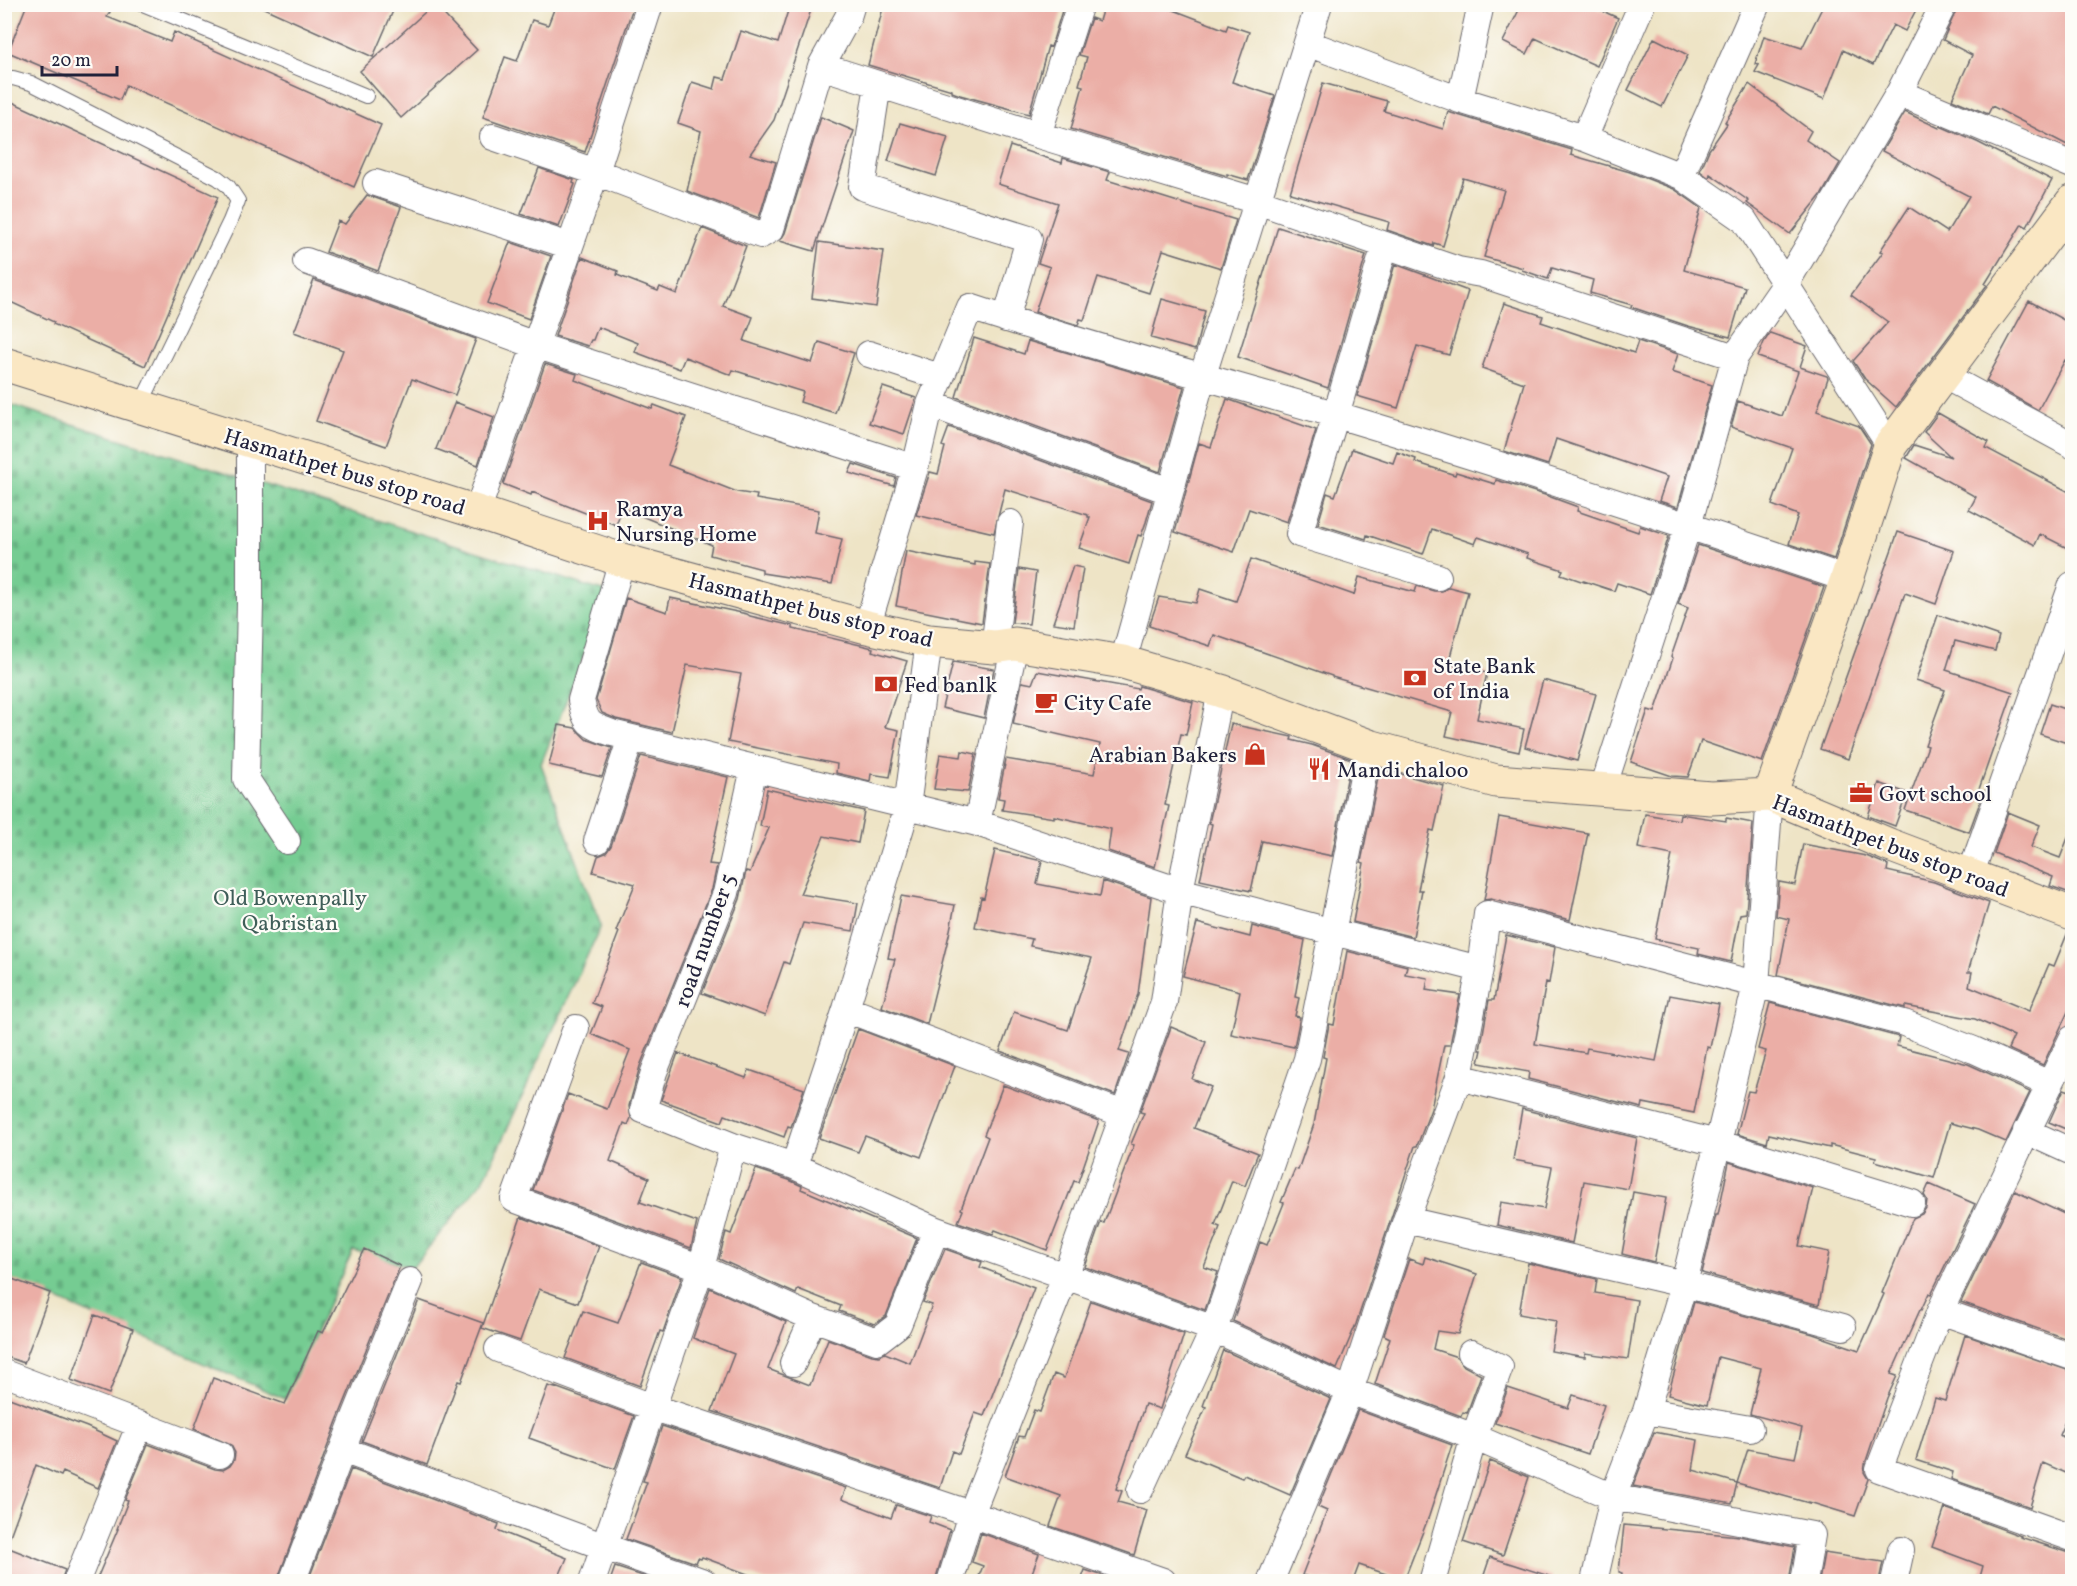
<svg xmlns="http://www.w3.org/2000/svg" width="2077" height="1586" font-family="Vollkorn,serif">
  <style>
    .cemetery { fill: url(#cemetery-stones); stroke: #4b7766; stroke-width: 1.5 }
    .building { fill: #ebaea6 }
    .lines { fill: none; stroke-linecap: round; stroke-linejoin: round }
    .lane-casing { stroke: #69666c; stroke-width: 16 }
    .street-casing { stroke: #69666c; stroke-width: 28 }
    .secondary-casing { stroke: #69666c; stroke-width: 35 }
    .lane { stroke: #fff; stroke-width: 14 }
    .street { stroke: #fff; stroke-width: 26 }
    .secondary { stroke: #fae7c3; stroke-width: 33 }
    .labels { text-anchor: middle; stroke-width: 4.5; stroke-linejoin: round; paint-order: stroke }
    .street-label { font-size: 22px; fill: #22223b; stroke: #fdfcf7 }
    .poi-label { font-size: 22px; fill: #22223b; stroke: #fdfcf7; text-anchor: start }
    .park-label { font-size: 22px; fill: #3f5e59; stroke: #fdfcf7 }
  </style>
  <defs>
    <pattern id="cemetery-stones" width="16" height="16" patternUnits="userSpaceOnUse" patternTransform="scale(1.5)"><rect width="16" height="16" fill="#74cc92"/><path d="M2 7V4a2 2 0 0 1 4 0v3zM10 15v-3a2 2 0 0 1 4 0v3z" fill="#64af7f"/></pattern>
  </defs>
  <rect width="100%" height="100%" fill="#fdfcf7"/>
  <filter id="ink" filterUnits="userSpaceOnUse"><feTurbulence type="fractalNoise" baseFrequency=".0167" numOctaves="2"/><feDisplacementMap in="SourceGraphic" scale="12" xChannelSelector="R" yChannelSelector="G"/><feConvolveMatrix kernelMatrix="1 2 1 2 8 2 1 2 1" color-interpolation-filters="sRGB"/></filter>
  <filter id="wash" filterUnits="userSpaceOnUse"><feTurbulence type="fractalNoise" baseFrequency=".008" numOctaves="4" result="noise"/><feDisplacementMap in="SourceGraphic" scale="24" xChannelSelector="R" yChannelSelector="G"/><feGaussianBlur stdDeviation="1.35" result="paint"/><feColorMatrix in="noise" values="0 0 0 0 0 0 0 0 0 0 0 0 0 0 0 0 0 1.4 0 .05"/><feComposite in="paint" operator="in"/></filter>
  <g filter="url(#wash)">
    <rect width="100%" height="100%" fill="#eee4c6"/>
    <path class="cemetery" d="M5,403L609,593L541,764L601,926L484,1179L412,1268L353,1250L285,1399L5,1277Z"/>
    <g id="blocks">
      <path class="building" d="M27,4H91L110,12L107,17L170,42L174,32L381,125L354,187L126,85L120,100L8,52Z
        M255,4H396L373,57Z
        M434,4L477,50L401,118L360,71Z
        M556,4H634L585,152L483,117L505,57L517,61L532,20L548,25Z
        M790,4H813L774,120L750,154L776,162L759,218L687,191L701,131L678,123L692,82L714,89L717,77L725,79L741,31L778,43Z
        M884,4H1064L1051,47L1048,46L1029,114L960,95L952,92V90L868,65Z
        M1104,4H1158L1226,30L1228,25L1249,32L1232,82L1275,96L1248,180L1227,174V176L1071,129L1083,86L1079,85L1087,57L1079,55L1091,18L1099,21Z
        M1522,4H1587L1618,18L1597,66L1535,38L1527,54L1503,42Z
        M1824,4H1919L1905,31L1893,25L1873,65L1843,50L1824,99L1755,72L1759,65L1755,64L1764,36L1802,48Z
        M1959,4H2073V148L1992,106L1988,114L1952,99L1972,55L1943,40Z
        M1654,38L1688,55L1662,107L1628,90Z
        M1323,83L1387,101L1384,111L1443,129L1448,112L1572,150L1571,155L1630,172L1674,189L1701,208L1684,270L1745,287L1730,337L1688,326L1631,307L1632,305L1590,293L1593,280L1552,268L1548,279L1522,270L1523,268L1484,257L1504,190L1463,178L1443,246L1434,243L1433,246L1387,230L1389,222L1290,193Z
        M1749,84L1811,131L1806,140L1840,163L1822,194L1790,234L1747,203L1749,201L1710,174L1709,178L1700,171L1709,150L1727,124L1725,122Z
        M10,101L218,197L145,366L53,324L54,322L4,299V114Z
        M1905,112L1939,128L1940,126L1977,142L2052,180L2027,227L2022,224L1985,284L1987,285L1896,407L1865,379L1853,361L1888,322L1851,295L1883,252L1880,251L1909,207L1947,232L1969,196L1882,151Z
        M821,117L854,131L814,251L780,241L785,233Z
        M900,123L948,137L936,176L888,161Z
        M1010,146L1062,163L1063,158L1110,172L1107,180L1236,220L1221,268L1163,250L1149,293L1098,277L1084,320L1080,319L1078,325L1035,312L1050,267L1038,263L1058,203L998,184Z
        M539,168L574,180L573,183L575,184L559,227L521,214Z
        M367,195L401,207L378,271L326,252L338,221L345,224Z
        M1278,227L1366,255L1328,388L1238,357Z
        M702,228L746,246L723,306L753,317L744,341L812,363L819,342L854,353L835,413L800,402L803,392L733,370L731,375L685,357L680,369L635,352L638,343L598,327L593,340H591L588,346L555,336L582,257L618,271L617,275L658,291L660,287L677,294Z
        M510,242L551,256L529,319L487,303Z
        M819,242L884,251L876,307L812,298Z
        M1395,264L1468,291L1449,355L1417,346L1398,408L1357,396Z
        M314,280L476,339L455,395L412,379L386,446L316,421L343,350L294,332Z
        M1162,299L1205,311L1195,350L1151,338Z
        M2029,301L2073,325V364L2065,360L2038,410L1986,381Z
        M1504,303L1543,316L1541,322L1634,353L1638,341L1678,354L1672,372L1712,385L1678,507L1659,501L1667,477L1556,439L1548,465L1504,451L1524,383L1482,368Z
        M1770,333L1807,346L1800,367L1827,376L1828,378L1817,411L1859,426L1871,444L1834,559L1789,544L1798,515L1772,505L1792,448L1731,427L1738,401L1782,416L1798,371L1758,357L1764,342Z
        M974,338L1024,354L1028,341L1184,387L1160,472L956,397Z
        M545,364L577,374L575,380L652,409L654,405L686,417L668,465L737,492L757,495L756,499L819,510L815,533L842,539L832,584L762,573V569L710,555L712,545L622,508L616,525L532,492L531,495L503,484Z
        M883,387L916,398L904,434L869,423Z
        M1227,399L1316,430L1287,522L1249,509L1234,552L1175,532L1199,443L1211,447Z
        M455,402L494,417L478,465L436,449Z
        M1938,413L1989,442L1986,448L2073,494V551L2040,534L2035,545L1969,510L1976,497L1906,458L1914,445L1951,457L1924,432Z
        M949,427L1152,501L1146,522L1141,536L1138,535L1129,564L1079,548L1090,517H1088V515L1005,489L994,533L916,515L930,472L938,474L945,447L942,446Z
        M1352,449L1393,463L1397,452L1416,459L1415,462L1455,475L1456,472L1495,484L1496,480L1545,495L1578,507L1577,511L1638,532L1640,526L1669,536L1650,594L1617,583L1614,591L1584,581V582L1561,574L1563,570L1527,558L1528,554L1478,537L1475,544L1432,529L1423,554L1367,535L1366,539L1318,524L1327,493L1335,496Z
        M853,464L896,478L894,486L849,473Z
        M1898,532L1954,551L1936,604L1905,593L1848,759L1820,749Z
        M1698,545L1824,587L1762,762L1701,741L1688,777L1672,776L1631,762L1648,710L1655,712L1673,658L1671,657L1688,608L1678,604Z
        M906,551L975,565V562L990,564L982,623L896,606Z
        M1251,559L1354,595L1359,577L1415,592L1417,586L1434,591H1442L1449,587L1468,592L1448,664L1487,673L1477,719L1524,729L1519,752L1446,736L1452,712L1332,677V676L1214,635L1210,646L1149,626L1159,597L1196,603L1200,589L1236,601Z
        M1073,566L1083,568L1074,626L1053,623Z
        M1019,569L1036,572L1029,624L1012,623Z
        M626,598L667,612L670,598L747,614L750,616L793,626V629L873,648L872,651L907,661L885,727L899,730L890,777L871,774L870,781L836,773L837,764L728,742L741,674L687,665L672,732L616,719L602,713L596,700Z
        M1938,615L1999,636L1995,651L1955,641L1946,670L2013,692L1978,792L1983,794L1969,832L1905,810L1928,746L1925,745L1945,690L1916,680Z
        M953,662L994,669L984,718L942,708Z
        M1037,671L1138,689L1139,686L1193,702L1186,735L1181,734L1165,805L1169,806L1155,867L1108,851L1111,829L1054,816V818L1002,810L1004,799L998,798L1006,759L1094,774L1100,744L1013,724L1022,682L1032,684Z
        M1543,680L1596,694L1577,761L1525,747Z
        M2050,704L2073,712V745L2040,734Z
        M1231,724L1292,737L1291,740L1312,745L1351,759L1332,856L1262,841L1251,891L1200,880L1212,824L1209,823Z
        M559,725L575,728L586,739L612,748L602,777L549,765Z
        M962,751L976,754L968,792L934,789L940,754L961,757Z
        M641,756L728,777L709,864L717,865L712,889L640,1066L629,1106L631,1118L628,1125L624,1123L610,1161L649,1178L640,1202L697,1222L691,1248L533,1190L568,1094L607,1109L630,1050L591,1034L602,1007L592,1003L619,932L616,931L635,884L593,872L598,856L606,853L611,846Z
        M1380,768L1444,786L1434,831L1430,830L1418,890H1422L1413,937L1353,922L1364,863L1361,862Z
        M1879,783L1907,793L1895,826L1868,816Z
        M767,789L864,811L858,843L824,836L800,894L858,903L853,931L803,923L789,964L784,962L765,1016L702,993L740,899L746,871L750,872L769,828L760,826Z
        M2008,812L2040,825L2031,847L2060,858L2071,830L2073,831V894L2050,886L2053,877L1994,853Z
        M1645,814L1679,820L1680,814L1726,821V818L1753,823L1746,913L1740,914L1731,962L1698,954L1699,948L1655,939L1672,855L1638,848Z
        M1499,817L1588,833L1570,920L1491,899L1484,900Z
        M1803,844L1866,856L1888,865L1887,871L1934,882L1989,903L1968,972H1972L1969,986L2029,1011L2049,964L2054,966L2068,932H2073V1001L2043,1065L2008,1049L2014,1036L1975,1019L1905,1006V1008L1778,975L1789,919L1776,916L1779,882L1795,885Z
        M995,850L1042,861L1037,884L1100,896L1103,881L1151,897L1138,994L1119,1051L1129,1054L1115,1095L1000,1051L1014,1012L1068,1030L1092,958L1030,946L1032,939L975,927L981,897L984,898Z
        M901,896L955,905L949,935L927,1024L882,1007L895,959L888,958Z
        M1197,923L1250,937L1252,926L1305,940L1295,997L1299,998L1295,1016L1300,1017L1294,1047L1231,1034L1240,991L1183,976Z
        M1506,935L1555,947L1549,983L1546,982L1535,1044L1586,1053L1587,1048L1656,1061L1670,995L1719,1004L1710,1048L1707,1047L1694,1113L1643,1103L1642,1108L1528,1079L1529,1072L1479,1063L1482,1050H1480L1489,1000H1494Z
        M1347,951L1407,966L1405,974L1428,978L1426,990L1460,995L1450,1045H1444L1431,1109L1417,1146H1415L1356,1324L1337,1369L1233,1321L1260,1242L1267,1245L1284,1203L1281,1202L1295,1169L1298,1170L1314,1124L1326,1058L1323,1057L1329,1024L1334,1025Z
        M1770,1003L1899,1037L1897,1046L1968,1064L2030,1092L2006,1142L1978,1130L1950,1123L1934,1178L1875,1161L1876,1157L1830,1145V1148L1769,1134L1767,1143L1737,1134L1748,1091L1754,1092L1766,1051L1758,1049Z
        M1171,1027L1206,1042L1192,1079L1211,1087L1194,1128L1258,1153L1245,1186L1232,1181L1215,1225L1220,1227L1204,1267L1218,1272L1205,1310L1085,1267L1099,1227L1101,1222L1104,1223L1134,1145L1131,1144L1144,1113L1140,1112Z
        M858,1029L955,1066L921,1157L865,1136L858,1152L819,1138Z
        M678,1053L746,1078L749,1070L804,1089L791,1127L788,1126L784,1137L725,1115L722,1122L661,1100Z
        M1003,1085L1099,1121L1078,1182L1074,1181L1047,1250L995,1230L993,1234L958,1222L963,1210L961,1209L988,1137L984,1135Z
        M2064,1089L2073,1092V1132L2049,1122Z
        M1522,1109L1637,1138L1628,1189L1584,1181L1572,1243L1497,1225L1501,1202L1544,1209L1552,1167L1513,1160Z
        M1729,1162L1813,1188L1799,1246L1829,1252L1819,1305L1702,1273L1716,1215H1718Z
        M756,1169L789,1180L802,1186L801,1189L917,1238L886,1316L874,1324L839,1311L841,1306L798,1289L796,1294L719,1259L726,1232L731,1234Z
        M1929,1184L1975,1204L1931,1294L1929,1293L1921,1310H1920L1891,1374L1897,1376L1887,1398L1865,1464L1864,1472L1868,1479L1855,1516L1809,1502V1503L1737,1483L1748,1449L1795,1458L1802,1428L1750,1414L1761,1368L1718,1357L1707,1405L1668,1395L1694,1302L1813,1334L1859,1350L1884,1294L1882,1293L1913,1218L1922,1214L1926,1208L1927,1200L1924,1195Z
        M2015,1191L2073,1218V1341L1961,1302Z
        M1633,1192L1666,1198L1654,1262L1622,1254Z
        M521,1217L599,1246L578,1303L539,1289L520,1341L482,1328Z
        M364,1249L400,1266L337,1421L277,1581H96L118,1529H117L128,1501L125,1500L148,1444L215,1469L223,1470L230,1466L234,1460L235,1453L231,1445L194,1429L213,1378L285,1404L318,1331L323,1333Z
        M945,1249L982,1262L980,1267L1034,1288L984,1416L975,1413L959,1454L952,1451L940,1488L712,1411L734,1354L693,1338L710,1288L786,1322L768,1369L810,1385L828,1339L872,1355L879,1356L885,1353L910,1363L932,1305L923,1302Z
        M1425,1257L1477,1274L1458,1334L1437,1331L1433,1349L1457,1357L1464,1366L1481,1375L1467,1413L1463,1412L1461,1416L1375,1384L1390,1338L1384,1335L1409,1259L1423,1264Z
        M641,1262L682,1277L663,1332L660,1331L640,1386L565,1358L583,1311L618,1323Z
        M1528,1263L1597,1279L1595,1293L1637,1300L1628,1359L1585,1353V1357L1551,1351L1556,1321L1519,1314Z
        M4,1276L50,1293L24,1363L4,1356Z
        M419,1300L483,1323L461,1382L458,1381L427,1465L362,1441Z
        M1091,1301L1184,1334L1160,1409L1145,1404L1116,1489L1122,1491L1118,1502L1147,1510L1134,1555L1050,1526L1061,1496L1005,1476L1019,1436L1024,1437L1034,1410L1040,1412L1054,1374L1064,1378Z
        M95,1315L133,1329L109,1394L71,1380Z
        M1965,1335L2073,1372V1403L2059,1435L2073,1441V1476L2043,1463L2030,1507L1951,1479L1953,1472L1916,1460L1935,1398L1945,1401Z
        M1223,1350L1331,1399L1290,1495L1244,1475L1242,1478L1185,1454L1206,1407L1203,1406Z
        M548,1386L555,1388V1387L634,1416L615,1469L529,1438Z
        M1508,1388L1568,1408L1573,1395L1604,1405L1588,1454L1495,1423Z
        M4,1396L87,1427L117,1441L98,1488L63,1472L61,1476L36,1465L7,1544L4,1543Z
        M1358,1410L1452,1445L1429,1516L1404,1580L1359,1565L1353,1581H1320L1302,1575L1327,1511L1318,1507Z
        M662,1426L846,1488L842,1499L891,1518L896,1505L931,1516L929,1522L950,1530L935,1581H766L702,1557L701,1559L698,1558L696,1563L626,1539L647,1482L643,1481Z
        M1654,1432L1698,1440L1693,1470L1737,1483L1732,1504L1633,1486Z
        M1490,1461L1529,1477L1503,1555L1463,1542Z
        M351,1469L499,1524L497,1530L567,1558L557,1581H308Z
        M1945,1508L2021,1536L2020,1537L2073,1554V1581H1979L1983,1566L1932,1547Z
        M1624,1525L1739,1536L1795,1547L1789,1581H1621L1622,1573L1619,1572Z
        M981,1533L1039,1554L1029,1581H977L983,1566L972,1562Z
        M4,1546L65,1570L61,1581H4Z
        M1824,1553L1883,1562L1879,1581H1819Z
        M1490,1557L1552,1577V1581H1482Z
        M615,1567L658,1581H610Z
        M1085,1570L1119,1581H1081Z"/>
    </g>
  </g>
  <g filter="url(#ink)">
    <use href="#blocks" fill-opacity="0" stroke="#69666c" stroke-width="1.5"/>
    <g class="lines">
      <g class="lane-casing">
        <path id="lane" d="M143,4L366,96
          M4,79L13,78L31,83L218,178L228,186L238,201L230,221L140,406"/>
      </g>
      <g class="street-casing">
        <path id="street" d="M1307,43L1460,100L1584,138L1681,176L1744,220L1890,446
          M821,66L1038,135L1257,201L1458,270L1481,274L1735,357
          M878,84L862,187L1029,239L1006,319
          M1899,93L2072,165
          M1460,100L1481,4
          M1038,135L1080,4
          M493,137L596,172L761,235L771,229L821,66L848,17L852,4
          M1584,138L1642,4
          M1681,176L1757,4
          M376,183L570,246
          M1385,245L1336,415L1299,534L1438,577
          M306,261L535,345L915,468
          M869,354L940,377
          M1943,375L2072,445
          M930,404L1169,491
          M250,441V603L246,779L287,841
          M477,512L596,172L650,4
          M622,560L581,700C586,724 589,725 612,733L977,823L1180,891L1333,932L1480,969
          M867,627L915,468L930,404L970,307C1091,347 1215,379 1337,415C1508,466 1678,522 1847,579
          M994,647L1010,523
          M1123,662L1202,378L1319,4
          M754,768L726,893L654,1072L643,1110L733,1146L794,1166L936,1230L1214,1329L1350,1391L1474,1437L1613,1497L1812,1535L1804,1582
          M1603,788L1688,526L1735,357L1785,285L1899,93L1944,4
          M977,823L1015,644
          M597,841L631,738
          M1970,876L2072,585
          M846,1009L1123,1114
          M576,1028L514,1199L701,1268L813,1318L877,1341L898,1325L936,1230
          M2072,1039L1940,1311L1879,1469L2072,1538
          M1459,1077L1717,1143L1912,1203
          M2026,1131L2072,1152
          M794,1166L846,1009L907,807L929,641
          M1406,1220L1684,1284L1843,1327
          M1940,1311L2072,1357
          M498,1349L652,1407L971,1514L1163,1581
          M793,1363L813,1318
          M4,1373L220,1455
          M1646,1411L1750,1429
          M343,1450L605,1547L704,1582
          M1140,1490L1214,1329L1307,1059L1369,746
          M76,1582L140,1424
          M292,1582L351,1427L410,1281
          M592,1582L701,1268L733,1146
          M950,1582L971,1514L1065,1277L1164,1002L1180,891L1221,691
          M1270,1582L1350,1391L1406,1220L1459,1077L1480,969L1487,914L1904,1023L1974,1050L2049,1084
          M1432,1582L1474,1437L1500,1367L1471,1353
          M1594,1582L1613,1497L1646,1411L1684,1284L1756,985L1770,795
          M1894,1582L1901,1550"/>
      </g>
      <g class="secondary-casing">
        <path id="secondary" d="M4,364L477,512L622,560L867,627L929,641L994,647L1015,644L1123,662L1221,691L1369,746L1496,781L1711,798L1770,795L1889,845L2072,914
          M1770,795L1847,579L1890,446L2072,202"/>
      </g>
      <use href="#lane" class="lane"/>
      <use href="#street" class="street"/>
      <use href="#secondary" class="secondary"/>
    </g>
  </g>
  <defs>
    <g id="hospital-bare" transform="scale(1.8)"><path d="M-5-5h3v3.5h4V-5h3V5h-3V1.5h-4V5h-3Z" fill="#c8321e" stroke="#fdfcf7" stroke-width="2.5" paint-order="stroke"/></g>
    <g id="bank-bare" transform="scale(1.8)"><path d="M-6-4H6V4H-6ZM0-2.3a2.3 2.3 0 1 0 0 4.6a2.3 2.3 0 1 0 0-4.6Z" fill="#c8321e" stroke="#fdfcf7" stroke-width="2.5" paint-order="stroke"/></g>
    <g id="cafe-bare" transform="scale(1.8)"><path d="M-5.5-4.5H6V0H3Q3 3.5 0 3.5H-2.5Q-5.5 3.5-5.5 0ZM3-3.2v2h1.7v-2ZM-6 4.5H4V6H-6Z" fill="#c8321e" stroke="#fdfcf7" stroke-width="2.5" paint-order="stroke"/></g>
    <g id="shop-bare" transform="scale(1.8)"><path d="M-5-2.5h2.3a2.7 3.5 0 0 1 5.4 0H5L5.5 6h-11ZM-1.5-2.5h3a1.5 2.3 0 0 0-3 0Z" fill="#c8321e" stroke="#fdfcf7" stroke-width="2.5" paint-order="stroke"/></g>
    <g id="restaurant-bare" transform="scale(1.8)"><path d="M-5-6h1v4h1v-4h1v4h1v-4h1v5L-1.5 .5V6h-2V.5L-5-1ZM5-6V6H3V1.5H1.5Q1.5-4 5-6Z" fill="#c8321e" stroke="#fdfcf7" stroke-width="2.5" paint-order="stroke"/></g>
    <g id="office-bare" transform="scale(1.8)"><path d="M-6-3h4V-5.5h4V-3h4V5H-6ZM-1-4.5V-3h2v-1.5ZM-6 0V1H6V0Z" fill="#c8321e" stroke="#fdfcf7" stroke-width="2.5" paint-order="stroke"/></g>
  </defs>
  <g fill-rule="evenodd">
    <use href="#hospital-bare" x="598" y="521"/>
    <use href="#bank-bare" x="1415" y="678"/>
    <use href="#bank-bare" x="886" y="684"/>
    <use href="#cafe-bare" x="1046" y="702"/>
    <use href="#shop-bare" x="1255" y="754"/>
    <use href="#restaurant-bare" x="1319" y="769"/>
    <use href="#office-bare" x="1861" y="793"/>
  </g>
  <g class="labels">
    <g class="street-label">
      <text transform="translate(345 471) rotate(17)" y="8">Hasmathpet bus stop road</text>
      <text transform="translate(811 609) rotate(14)" y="8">Hasmathpet bus stop road</text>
      <text transform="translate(1891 845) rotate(21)" y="8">Hasmathpet bus stop road</text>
      <text transform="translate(704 940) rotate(-70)" y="8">road number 5</text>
    </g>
    <g class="poi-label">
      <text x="616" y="516">Ramya<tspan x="616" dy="25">Nursing Home</tspan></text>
      <text x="1433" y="673">State Bank<tspan x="1433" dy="25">of India</tspan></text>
      <text x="904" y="692">Fed banlk</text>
      <text x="1064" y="710">City Cafe</text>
      <text x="1237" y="762" text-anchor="end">Arabian Bakers</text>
      <text x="1337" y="777">Mandi chaloo</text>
      <text x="1879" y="801">Govt school</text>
    </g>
    <g class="park-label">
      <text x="290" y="905">Old Bowenpally<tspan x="290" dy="25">Qabristan</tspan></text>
    </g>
  </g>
  <rect width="2077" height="1586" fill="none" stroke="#fdfcf7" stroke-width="24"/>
  <path d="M42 66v9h75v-9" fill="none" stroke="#22223b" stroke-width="3"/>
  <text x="51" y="66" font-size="18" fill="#22223b" stroke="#fdfcf7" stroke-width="4.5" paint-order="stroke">20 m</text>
</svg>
